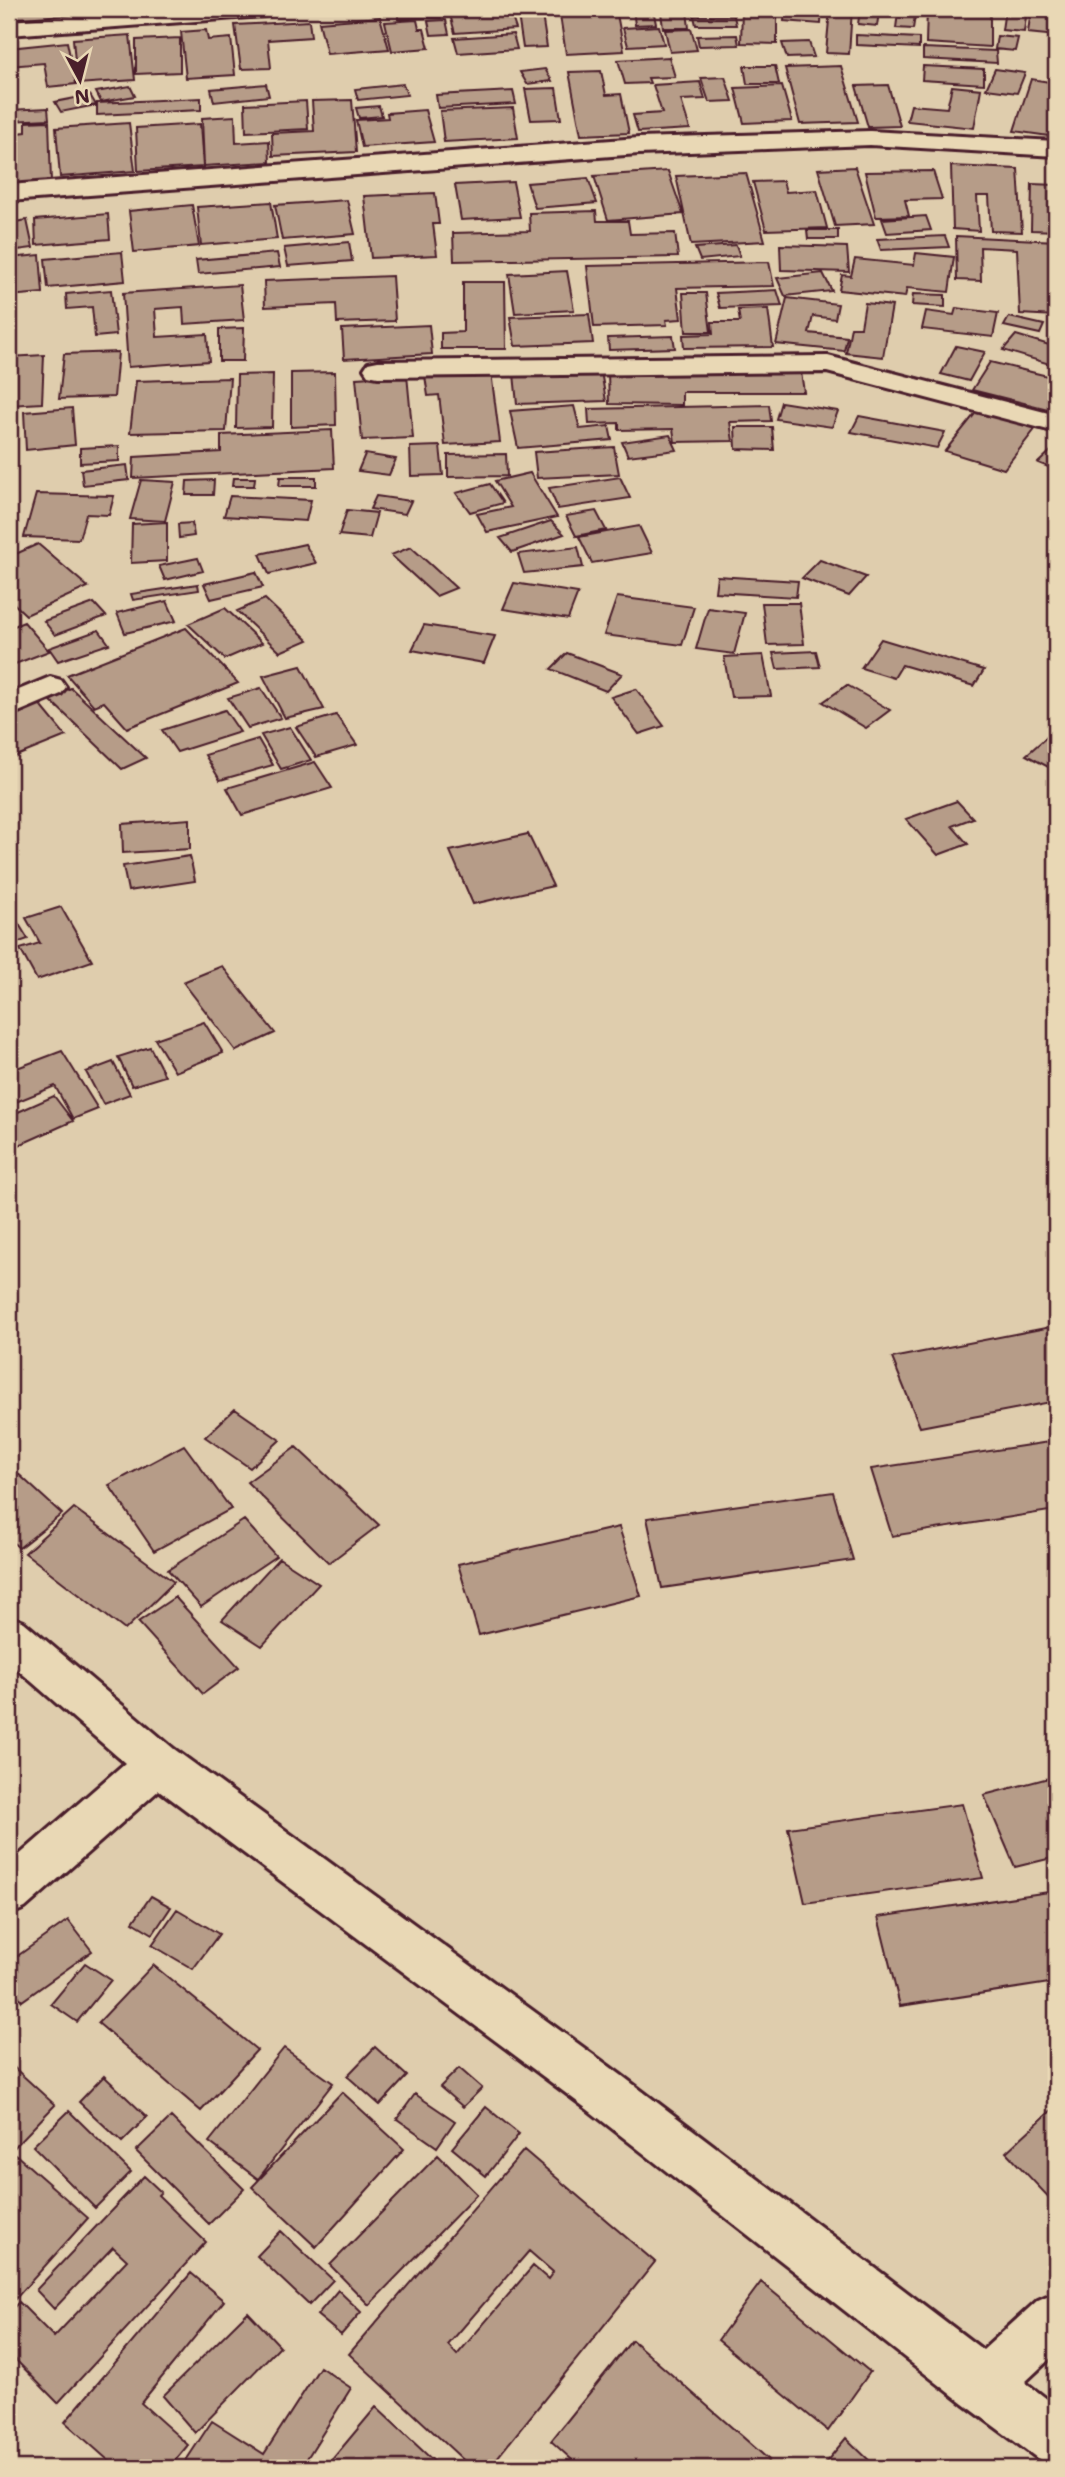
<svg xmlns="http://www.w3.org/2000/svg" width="1065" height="2477" font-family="'Shantell Sans',sans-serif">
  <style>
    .building { fill: #b69c88; stroke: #4a1f2b; stroke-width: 2; fill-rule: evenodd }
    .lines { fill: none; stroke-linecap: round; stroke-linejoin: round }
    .minor-casing { stroke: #4a1f2b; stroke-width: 6 }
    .minor { fill: #e9d8b5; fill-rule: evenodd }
  </style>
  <rect width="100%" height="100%" fill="#dfcdad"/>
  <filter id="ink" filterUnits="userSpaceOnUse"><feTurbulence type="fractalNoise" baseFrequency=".0143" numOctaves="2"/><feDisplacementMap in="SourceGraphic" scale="14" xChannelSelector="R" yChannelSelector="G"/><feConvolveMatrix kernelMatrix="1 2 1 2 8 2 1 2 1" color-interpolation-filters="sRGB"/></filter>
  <g filter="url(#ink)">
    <path class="building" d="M9,9H80L82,13L9,23Z
      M88,9H140V13L87,15Z
      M509,9L516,29L455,33L449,11Z
      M559,9H616L624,51L566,54Z
      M633,9H653L656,24L635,25Z
      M742,9H777V44L741,43Z
      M785,9H822L821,24L784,21Z
      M830,9H852L849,54L826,53Z
      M860,9H916L913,29L896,28L898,13L879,12L877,26L858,24Z
      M927,9H990V47L926,43Z
      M1005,9H1027L1024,32L1002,30Z
      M1031,9H1056V36L1028,33Z
      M444,10V18L398,19V12Z
      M687,11L689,28H663L661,12Z
      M518,15H542L547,47L523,48Z
      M694,16H734L736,25H696Z
      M380,17L389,49L327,54L319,22Z
      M417,20L419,29H424L429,48L392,51L385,22Z
      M446,20L449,34L431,35L428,21Z
      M309,21L311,37L268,40L271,68L241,69L235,25Z
      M659,26L664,44L628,46L623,28Z
      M691,29L697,50L670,52L665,30Z
      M206,30L208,40L231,38L235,75L186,78L181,32Z
      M513,34L517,49L458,53L454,38Z
      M130,35L135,80L77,84L73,39Z
      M737,35L739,45L699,46L697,36Z
      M856,35L919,38V48L856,45Z
      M997,36L1018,38L1015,51L995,49Z
      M180,38V72L136,74V40Z
      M67,42L76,84L48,87L44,63L9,66V48Z
      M809,42L814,57L787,58L782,43Z
      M923,48L996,51L997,63L923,59Z
      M669,57L675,77L648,78L650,83L625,84L618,60Z
      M744,66H775L779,84H747Z
      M841,66L858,122L800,124L785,68Z
      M923,66L984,69V84L922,80Z
      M545,69L552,81L527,84L520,72Z
      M995,69L1025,73L1017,93L986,89Z
      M601,71L606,95L621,94L629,133L581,135L569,72Z
      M725,77L733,101L709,102L701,78Z
      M1031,79L1056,83V137L1014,131Z
      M700,82L705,99L681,100L690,129L638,132L633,115L662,113L653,85Z
      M266,84L269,96L214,102L211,89Z
      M403,84L407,95L358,100L355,89Z
      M888,85L900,126L868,127L856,86Z
      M130,86L135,96L101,102L96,92Z
      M782,86L792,121L744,123L735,88Z
      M952,86L981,89L974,128L907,121L911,105L947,108Z
      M556,88L561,119L531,120L525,89Z
      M513,91L516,104L438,108L436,95Z
      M90,95L96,105L61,112L55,102Z
      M201,98V110L97,115V103Z
      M352,100L356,152L273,156L272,133L314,131L312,101Z
      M306,101L308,129L246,132L245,104Z
      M379,106L382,116L359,118L356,108Z
      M48,108L49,119L9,121V110Z
      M513,108L518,138L444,142L440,111Z
      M425,110L434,142L362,147L356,120L388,118L387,113Z
      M235,116L236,143L269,141L270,162L204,166L202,118Z
      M49,121L51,182L9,185V134L26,132V122Z
      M129,123L135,171L60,177L56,128Z
      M200,124L203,167L138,171L136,128Z
      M951,166L1018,169L1022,232L991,231L989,196H977L979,231L953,229Z
      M855,167L874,224L835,226L818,169Z
      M668,171L683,214L608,220L594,176Z
      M933,171L942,199L905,200L909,216L876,217L865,172Z
      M746,173L765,241L691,245L676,176Z
      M588,178L597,203L535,208L527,183Z
      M783,181L786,192L817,190L827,228L766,230L753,182Z
      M513,182L520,217L461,220L455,185Z
      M1032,184L1056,185V231L1031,230Z
      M435,193L439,224H433L437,255L371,258L364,196Z
      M347,200L355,234L282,240L275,205Z
      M271,202L277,239L201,245L197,207Z
      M192,205L199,246L134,252L129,211Z
      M596,211L597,221H628L630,234L675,233L678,257L454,261L453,233L530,231L529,213Z
      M108,214L110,239L36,245L35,220Z
      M926,216L931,230L887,233L882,219Z
      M27,220L33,248L9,251V223Z
      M807,230H838V239H808Z
      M945,236L949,247L881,250L877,239Z
      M956,236L1056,241V316L1020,314L1017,249L980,247L981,281L957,280Z
      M349,242L352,261L288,266L284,248Z
      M736,245L740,256L700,260L695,248Z
      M780,245L847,247L849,272L781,270Z
      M122,252L125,281L48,288L45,259Z
      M277,253L280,267L198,274L196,260Z
      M916,253L954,257L949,292L907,288L905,297L839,290L842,275L851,276L855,259L914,265Z
      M40,255L43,293L9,296V258Z
      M769,262L774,286L677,288L681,319L666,320L667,325L594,327L587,266Z
      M567,271L574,310L515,313L509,274Z
      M823,273L832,291L785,296L777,278Z
      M392,276L395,321L337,323L336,304L265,307L264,281Z
      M463,282H505L506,349H441V333L463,332Z
      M240,285L244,320L184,324L183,307L155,309L157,337L207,334L209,361L128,367L123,293Z
      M111,290L116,335L95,337L92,307L67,309L66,294Z
      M777,290L782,306L720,308L716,293Z
      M683,293H706L711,332H686Z
      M913,294L945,295V307L912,305Z
      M787,298L838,304L835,319L813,316L809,333L847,337L844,351L776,344Z
      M865,303L892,306L883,357L846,353L851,327H861Z
      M956,308L998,313L993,337L922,329L926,311L954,315Z
      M768,309L773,347L684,348L683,335L713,334L712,322H740L738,310Z
      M589,314L593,343L515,346L510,317Z
      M1009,317L1044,325L1040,334L1004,326Z
      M9,325H15L14,344H9Z
      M429,325L432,354L344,359L342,329Z
      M244,328L243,361H219V329Z
      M1016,335L1056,347V366L1003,350Z
      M673,336L675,348L609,350L608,338Z
      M956,346L985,352L969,381L941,374Z
      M118,352L114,397L59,399L64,354Z
      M44,355L42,403L9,405V357Z
      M990,362L1056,378V411L972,390Z
      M601,371L606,401L517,404L514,374Z
      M335,372L336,425L291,427V373Z
      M491,372L500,442L445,445L439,395L428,396L425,376Z
      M608,372H801L804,392H682V405L609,404Z
      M273,374L272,427L236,428L237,375Z
      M407,375L413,438L362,440L356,378Z
      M230,378L226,431L130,433L136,381Z
      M781,402L838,411L832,427L776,419Z
      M769,405L771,421L730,422L733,441L675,442L673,429L619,430V423L589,424L588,409Z
      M574,406L580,429L609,426L612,440L518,448L510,411Z
      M72,408L75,445L26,450L24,412Z
      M978,410L1036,428L1004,469L945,451Z
      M859,416L945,432L937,448L851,432Z
      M735,427H772L774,450L736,449Z
      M332,430L334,468L133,478L134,457L221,452V435Z
      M670,435L677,450L628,456L622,442Z
      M119,446V461L80,463V448Z
      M440,446L443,475L411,476L410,447Z
      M1056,446V470L1038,463Z
      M614,447L619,474L537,478L534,452Z
      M365,454L396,459L389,475L358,471Z
      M506,454L507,476L448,477V455Z
      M127,465L129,480L83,485L81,470Z
      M530,473L557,517L487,532L477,514L511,507L495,481Z
      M280,477H316V486H279Z
      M620,477L630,498L558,509L549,488Z
      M233,478H255L254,486H232Z
      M141,480L175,482L165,521L130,519Z
      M214,480L213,495H186L187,481Z
      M490,484L503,503L470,512L456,493Z
      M36,494L114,496L109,515L86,514L79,539L24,537Z
      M230,496L311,500L306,521L224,516Z
      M376,496L411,501L405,514L370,509Z
      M347,510L377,513L370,538L339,535Z
      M596,511L606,530L576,536L566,516Z
      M551,521L564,534L512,552L500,538Z
      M167,522V561L131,563L132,524Z
      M192,523L194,536L179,538L178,524Z
      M639,526L652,553L592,563L579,537Z
      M38,544L88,587L26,615L9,599V557Z
      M305,544L316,563L269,574L260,554Z
      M411,547L456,588L436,596L391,555Z
      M578,547L583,567L524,573L518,554Z
      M198,558L203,571L165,580L159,566Z
      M820,560L866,577L849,596L802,578Z
      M256,572L263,587L211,599L204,584Z
      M717,576L798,581L796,597L715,592Z
      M514,583L578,593L568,619L503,609Z
      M198,584L199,590L133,600L131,594Z
      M617,597L694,607L682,645L604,635Z
      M265,599L308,640L280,652L237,611Z
      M167,601L176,621L125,633L117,613Z
      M94,603L106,616L55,635L44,621Z
      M762,603H799L804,644L767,645Z
      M225,608L262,643L225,659L188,624Z
      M708,608L745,613L734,654L696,649Z
      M24,622L49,651L15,664L9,655V628Z
      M424,625L495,636L484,663L412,650Z
      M186,628L238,683L127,728L104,702L94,706L67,675Z
      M99,630L109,644L58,661L49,648Z
      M881,639L984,670L974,686L902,665L894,678L861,668Z
      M816,651L820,667L777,669L773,653Z
      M567,653L622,674L606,691L551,669Z
      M763,655L771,696L731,697L724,657Z
      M301,666L324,709L285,718L263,676Z
      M847,685L890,710L866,728L823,702Z
      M71,688L146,758L122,769L48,698Z
      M261,688L281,718L248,728L228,698Z
      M636,689L664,726L639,734L611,697Z
      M38,702L66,736L9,759V712Z
      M225,710L240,732L177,752L162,730Z
      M336,715L357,745L316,757L296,727Z
      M290,727L311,760L281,769L261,735Z
      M1056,729V768L1054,770L1026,755Z
      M258,739L273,765L220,780L205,755Z
      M315,762L332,788L242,815L227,788Z
      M957,801L973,818L952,826L968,844L938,855L906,819Z
      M190,819V849L123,853L122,824Z
      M528,834L553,886L473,904L450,851Z
      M190,856L195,881L128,891L123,866Z
      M61,907L92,961L37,980L20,949L40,943L26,918Z
      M17,921L28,939L11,945L9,925Z
      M222,966L275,1033L236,1051L183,982Z
      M204,1022L223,1053L175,1072L155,1039Z
      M150,1047L165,1076L132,1086L118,1057Z
      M62,1051L98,1109L73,1119L55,1086L11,1104L9,1071Z
      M113,1062L130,1094L103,1104L86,1072Z
      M54,1096L73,1121L17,1146L9,1134V1116Z
      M1056,1326V1401L920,1427L892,1358Z
      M235,1409L280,1440L250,1468L205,1437Z
      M1056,1441V1510L892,1536L871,1469Z
      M184,1445L231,1509L154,1551L109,1485Z
      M296,1447L379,1525L329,1563L247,1482Z
      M13,1469L62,1514L19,1548L9,1539V1472Z
      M833,1492L853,1560L662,1588L647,1518Z
      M74,1508L174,1582L125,1630L25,1553Z
      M244,1520L276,1556L201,1607L168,1570Z
      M619,1527L641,1596L479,1635L458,1564Z
      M279,1558L319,1584L262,1646L222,1620Z
      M175,1597L239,1667L203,1694L138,1622Z
      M1056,1776V1857L1015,1867L984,1795Z
      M962,1804L983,1878L805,1903L788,1828Z
      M1056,1891V1982L900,2006L878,1917Z
      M151,1896L171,1907L153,1934L133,1922Z
      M177,1909L219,1934L193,1969L152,1945Z
      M68,1920L92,1951L22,2001L9,1982V1962Z
      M85,1963L111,1980L77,2022L51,2004Z
      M153,1965L257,2050L201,2111L98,2023Z
      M375,2047L407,2076L380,2105L347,2076Z
      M284,2048L333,2083L258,2179L209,2142Z
      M9,2063L55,2105L9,2153Z
      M459,2068L482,2088L463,2107L440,2087Z
      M104,2076L147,2117L122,2142L79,2102Z
      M342,2092L404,2149L316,2247L252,2187Z
      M415,2094L455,2121L437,2147L397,2119Z
      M1056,2106V2205L1006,2152Z
      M486,2107L519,2134L486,2176L452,2148Z
      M69,2111L131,2172L95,2208L33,2146Z
      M171,2117L244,2189L209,2224L136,2151Z
      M524,2150L655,2262L489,2468H472L349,2354ZM529,2251L553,2272L548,2279L533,2266L457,2355L448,2345Z
      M15,2154L88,2218L9,2306V2160Z
      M438,2155L477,2194L369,2305L330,2265Z
      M144,2176L161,2192L158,2195L206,2242L58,2403L9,2353V2312L19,2302L54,2337L127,2260L113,2247L54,2309L36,2290Z
      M281,2231L333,2280L309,2305L257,2256Z
      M191,2273L224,2301L141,2403L188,2445L169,2468H117L65,2422Z
      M761,2282L870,2372L828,2431L718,2340Z
      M338,2290L361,2312L341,2335L317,2315Z
      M248,2312L280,2346L195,2433L163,2396Z
      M632,2340L769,2460L763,2468H581L551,2441Z
      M320,2367L351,2388L301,2468H181L212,2421L264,2454Z
      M376,2407L441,2468H325Z
      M846,2438L877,2468H821Z"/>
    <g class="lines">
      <g class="minor-casing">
        <path id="minor" d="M172,9H275L271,14L263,16L9,35V21Z
          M870,131L1056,141V156L870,145L639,154L9,201V185L639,138Z
          M828,356L1056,415V432L827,372L378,377L368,375L364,369L368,363L378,361Z
          M50,677L61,680L66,687L61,694L9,716V694Z
          M9,1616L24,1622L174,1749L621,2075L983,2350L1038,2300L1056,2292V2353L1025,2382L1056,2406V2466L1037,2458L964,2404L587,2109L159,1790L25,1908L9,1915V1864L125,1763L9,1662Z"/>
      </g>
      <use href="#minor" class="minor"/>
    </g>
  </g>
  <rect width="1065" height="2477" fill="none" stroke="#e9d8b5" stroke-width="35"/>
  <rect x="18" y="18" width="1030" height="2442" fill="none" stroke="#4a1f2b" stroke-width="2.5" filter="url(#ink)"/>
  <g transform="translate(80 80) rotate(173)" stroke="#e9d8b5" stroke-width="5" paint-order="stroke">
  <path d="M0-5L12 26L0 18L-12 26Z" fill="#4a1f2b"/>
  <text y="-10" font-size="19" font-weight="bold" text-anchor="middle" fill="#4a1f2b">N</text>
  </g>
</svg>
